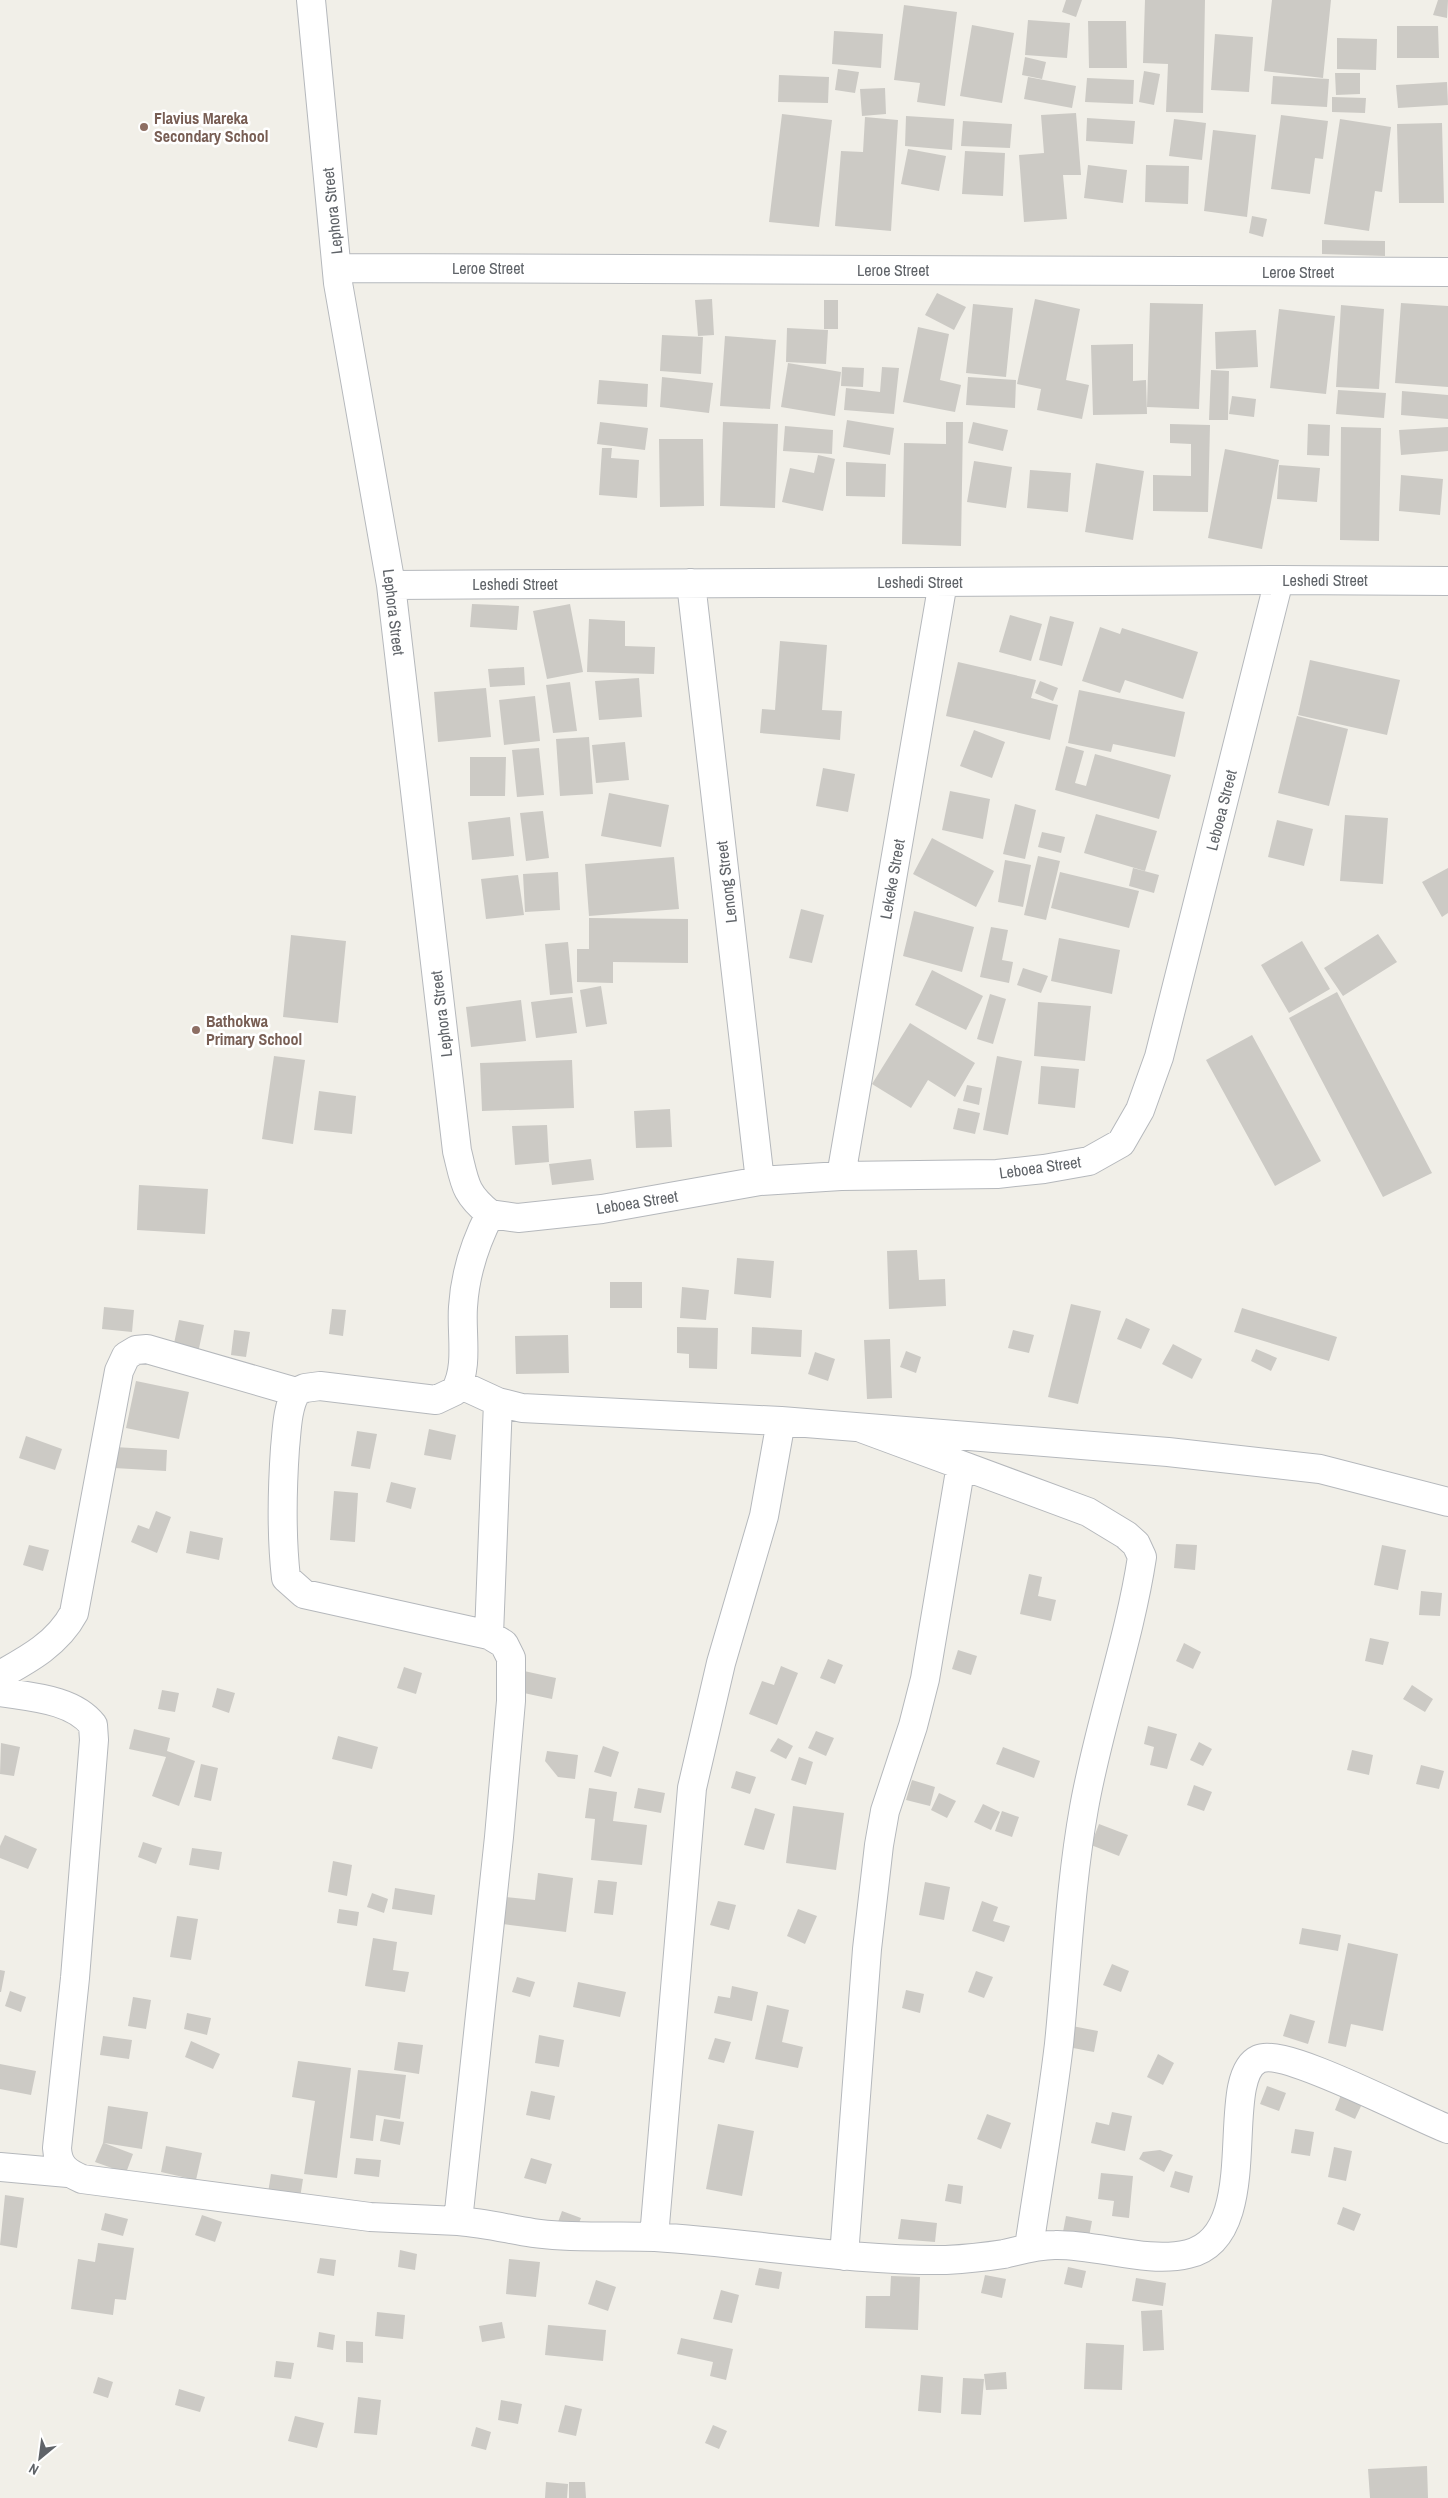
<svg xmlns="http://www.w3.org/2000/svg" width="1448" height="2498" font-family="'Archivo Narrow',sans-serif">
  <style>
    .building { fill: #cccac5 }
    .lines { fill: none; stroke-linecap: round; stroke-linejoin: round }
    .minor-casing { stroke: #b5b8bc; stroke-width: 30 }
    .minor { stroke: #fff; stroke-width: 28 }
    .education-dot { fill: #8d6e63; stroke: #fff; stroke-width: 2 }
    .labels { text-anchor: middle; stroke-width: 5; stroke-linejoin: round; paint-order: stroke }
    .education-label { font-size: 16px; font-weight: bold; fill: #785e54; stroke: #fff; text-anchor: start }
    .street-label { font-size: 16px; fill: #5f6368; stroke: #fff }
  </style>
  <rect width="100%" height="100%" fill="#f1efe8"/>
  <path class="building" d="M1066,0H1082L1076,17L1062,12Z
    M1145,0H1205L1203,113L1166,112L1168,64L1143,63Z
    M1272,0H1331L1323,78L1264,71Z
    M1438,0H1448L1447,18L1433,15Z
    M904,5L957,12L945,106L917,102L920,83L894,80Z
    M1028,20L1070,23L1067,58L1025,55Z
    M1088,21H1126L1127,68H1089Z
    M972,25L1014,33L1002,103L960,96Z
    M1397,26H1438L1439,58H1397Z
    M834,31L883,34L881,68L832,64Z
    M1215,34L1253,37L1249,92L1211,90Z
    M1337,38L1377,39L1376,70L1337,69Z
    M1025,57L1046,62L1042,79L1022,75Z
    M838,69L859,72L855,93L835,90Z
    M1144,71L1160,74L1154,105L1139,102Z
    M1335,73H1360V94L1336,95Z
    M779,75L829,77L828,103L778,102Z
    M1273,76L1329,79L1327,107L1271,104Z
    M1028,77L1076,86L1072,108L1024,99Z
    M1087,78L1134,80L1133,104L1085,102Z
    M1447,82L1448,105L1398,108L1396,85Z
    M885,88L886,114L862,116L860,89Z
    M1332,97L1366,98L1365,113L1332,112Z
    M1076,113L1081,175H1063L1067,219L1024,222L1019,155L1044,153L1041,115Z
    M782,114L832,120L819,227L769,222Z
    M1281,115L1328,121L1323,159L1315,158L1310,194L1271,189Z
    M906,116L954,119L952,150L905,146Z
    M865,117L898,120L891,231L835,226L841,151L863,152Z
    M1087,118L1135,121L1133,144L1086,141Z
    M1174,119L1206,123L1202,160L1169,156Z
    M1340,119L1391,127L1382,192L1375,191L1369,231L1324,224Z
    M963,121L1012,124L1010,148L961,146Z
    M1442,123L1444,203H1399L1397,124Z
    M1213,130L1256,135L1247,217L1204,211Z
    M908,149L946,156L939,191L901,184Z
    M965,151L1005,153L1003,196L962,194Z
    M1088,165L1127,170L1123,203L1084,198Z
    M1146,165L1189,166L1188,204L1145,202Z
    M1252,216L1267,219L1263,237L1249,233Z
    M1322,240L1385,241V256L1322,254Z
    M937,293L966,307L954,330L925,315Z
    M712,299L714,335L698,336L695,300Z
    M1035,299L1080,309L1066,380L1089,385L1082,419L1037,410L1041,389L1017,384Z
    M824,300H838V329H824Z
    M1150,303L1203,304L1199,409L1147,407Z
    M1401,303L1448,306V387L1395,383Z
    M973,304L1013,308L1006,377L966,373Z
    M1341,305L1384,309L1379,389L1336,387Z
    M1279,309L1335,316L1326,394L1270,388Z
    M918,327L949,334L940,380L961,385L955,412L903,402Z
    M787,328L828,330L826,364L786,362Z
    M1256,330L1258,367L1216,369L1215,332Z
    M662,335L703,337L701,374L660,371Z
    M725,336L776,340L770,409L720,406Z
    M1133,344V381L1146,380L1147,414L1093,415L1091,345Z
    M788,363L841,372L835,416L781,407Z
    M842,367L864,368L863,387L841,386Z
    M882,367L899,368L894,414L844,410L846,388L880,392Z
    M1211,370L1229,371L1228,420H1209Z
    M662,377L713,383L709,413L660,407Z
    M968,377L1016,380L1015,408L966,405Z
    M599,380L648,384L647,407L597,404Z
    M1338,390L1386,393L1384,418L1336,414Z
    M1402,391L1448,395V419L1401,415Z
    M1232,396L1256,399L1254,417L1229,414Z
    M847,420L894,428L890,455L843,447Z
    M600,422L648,428L645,450L597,444Z
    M723,422L778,424L775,508L720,506Z
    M946,422H963L961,546L902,544L904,443L946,444Z
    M973,422L1008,430L1003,451L968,443Z
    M1170,424L1210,425L1208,512L1153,511V475L1191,476V444L1170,443Z
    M1308,424L1330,425L1329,456L1307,455Z
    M785,426L833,430L832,454L783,451Z
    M1341,427L1381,428L1379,541L1340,540Z
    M1448,427V451L1401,455L1399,430Z
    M659,439H703L704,506L660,507Z
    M602,448H612L611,458L639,460L637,498L599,495Z
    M1225,449L1279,460L1262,549L1208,538Z
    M818,455L835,459L823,511L782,502L790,468L814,473Z
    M974,461L1012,467L1006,508L967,502Z
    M846,462L886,464L885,497L846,496Z
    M1096,463L1144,471L1133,540L1085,532Z
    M1279,465L1320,468L1317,502L1277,499Z
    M1030,470L1071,473L1068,512L1027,508Z
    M1401,475L1443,479L1440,515L1399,511Z
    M472,604L519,606L517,630L470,627Z
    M570,604L583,672L547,679L533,611Z
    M1010,615L1042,624L1031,661L999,652Z
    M1050,616L1074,622L1062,666L1039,660Z
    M589,619L625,621V646L655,647L654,674L587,672Z
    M1100,627L1120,634L1122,628L1198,652L1183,699L1125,680L1120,693L1082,681Z
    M780,641L827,645L822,710L842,711L840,740L760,733L762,709L775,710Z
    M1310,660L1400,680L1387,735L1298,715Z
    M958,662L1036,680L1031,698L1058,705L1050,740L946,716Z
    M524,667L525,685L490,687L488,669Z
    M639,678L642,717L599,720L595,681Z
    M1040,681L1058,688L1053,701L1035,693Z
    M570,682L577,731L553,733L546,685Z
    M486,688L491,737L438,742L434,692Z
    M1079,690L1185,712L1175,757L1113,744L1111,752L1068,743Z
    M535,696L540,741L504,745L499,700Z
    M1297,716L1348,729L1329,806L1278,793Z
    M974,730L1005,742L992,778L960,766Z
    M589,737L593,794L560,796L556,739Z
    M625,742L629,780L596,783L592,745Z
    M1066,746L1084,751L1075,783L1086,786L1095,754L1171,775L1159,819L1055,790Z
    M539,748L544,795L517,797L512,750Z
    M470,757H506L505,796H470Z
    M823,768L855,774L848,812L816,806Z
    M950,791L990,799L983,839L942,830Z
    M609,793L669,805L661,847L601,836Z
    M1015,804L1036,810L1025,859L1003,854Z
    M543,811L549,858L526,861L520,813Z
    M1096,814L1157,831L1145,871L1084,853Z
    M1345,815L1388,818L1383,884L1340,881Z
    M510,817L514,856L472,860L468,822Z
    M1277,820L1313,829L1304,866L1268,857Z
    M1042,832L1065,837L1061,853L1038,847Z
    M932,838L994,871L976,907L913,874Z
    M1038,856L1060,861L1046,920L1024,915Z
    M674,857L679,909L589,916L585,864Z
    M1005,860L1031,865L1023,907L998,902Z
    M1133,868L1159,875L1154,893L1129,886Z
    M1448,868V913L1442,917L1422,882Z
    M558,872L560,910L525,912L523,874Z
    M1060,872L1139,891L1129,928L1051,908Z
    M518,875L524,915L486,919L481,879Z
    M801,909L824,915L812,963L789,958Z
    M914,911L974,927L962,972L903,956Z
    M589,918L688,919V963L613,962V983L577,982V949H589Z
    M991,927L1008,930L1002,960L1013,962L1009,983L980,977Z
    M1378,934L1397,962L1343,996L1324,968Z
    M291,935L346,941L338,1023L283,1017Z
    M1059,938L1120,950L1112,994L1051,981Z
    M1302,941L1330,989L1289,1013L1261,965Z
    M568,942L573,993L550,995L545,944Z
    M1023,968L1048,976L1041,993L1017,985Z
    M932,970L983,996L966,1030L915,1005Z
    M601,986L607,1024L586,1027L580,990Z
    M1337,992L1432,1173L1383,1197L1289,1018Z
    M990,994L1006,999L993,1044L977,1039Z
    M572,997L577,1033L536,1038L531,1002Z
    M521,1000L526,1041L471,1047L466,1007Z
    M1038,1002L1091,1006L1085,1061L1034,1056Z
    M910,1023L975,1063L955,1097L928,1080L911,1108L872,1084Z
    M1252,1035L1321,1161L1275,1186L1206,1060Z
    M274,1056L305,1060L293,1144L262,1139Z
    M997,1056L1022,1061L1008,1135L983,1130Z
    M572,1060L574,1108L482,1111L480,1063Z
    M1041,1066L1079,1069L1075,1108L1038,1104Z
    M967,1085L982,1088L979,1105L963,1101Z
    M319,1091L356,1096L352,1134L314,1130Z
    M958,1108L980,1113L975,1134L953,1129Z
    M670,1109L672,1147L636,1148L634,1111Z
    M547,1125L549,1162L515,1165L512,1126Z
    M591,1159L594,1180L552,1185L549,1164Z
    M139,1185L208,1189L205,1234L137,1230Z
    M917,1250L919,1280L945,1279L946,1306L889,1309L887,1251Z
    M737,1258L774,1261L771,1298L734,1294Z
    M610,1282H642V1308H610Z
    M682,1287L709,1290L706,1320L680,1318Z
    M1071,1304L1101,1311L1078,1404L1048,1397Z
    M104,1307L134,1310L132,1332L102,1329Z
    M1242,1308L1337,1337L1329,1361L1234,1332Z
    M332,1309L346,1310L343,1336L329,1334Z
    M1126,1318L1150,1329L1141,1349L1117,1339Z
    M179,1320L204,1325L198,1353L173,1348Z
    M677,1327L718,1328L717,1369L689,1368V1354L677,1353Z
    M752,1327L802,1330L801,1357L751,1354Z
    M234,1330L250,1332L246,1357L231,1355Z
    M1013,1330L1034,1335L1029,1353L1008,1348Z
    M568,1335L569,1373L516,1374L515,1336Z
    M890,1339L892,1398L867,1399L864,1340Z
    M1173,1344L1202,1359L1192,1379L1162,1364Z
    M1256,1349L1277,1358L1271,1371L1251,1361Z
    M906,1351L921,1357L916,1373L900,1367Z
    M815,1352L835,1359L828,1381L808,1374Z
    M136,1381L189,1392L179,1439L126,1428Z
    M429,1429L456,1435L451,1460L424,1455Z
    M357,1431L377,1434L370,1469L351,1466Z
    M26,1436L62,1449L55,1470L19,1458Z
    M114,1447L167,1450L166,1471L114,1468Z
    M391,1482L416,1488L411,1509L386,1502Z
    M334,1491L358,1493L355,1542L330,1540Z
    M156,1511L171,1517L157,1553L131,1542L138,1525L149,1529Z
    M190,1531L223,1538L219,1560L186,1553Z
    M1176,1544L1197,1545L1195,1570L1174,1568Z
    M29,1545L49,1550L43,1571L23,1565Z
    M1382,1545L1406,1550L1398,1590L1374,1585Z
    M1029,1574L1042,1577L1038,1596L1056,1600L1051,1621L1020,1614Z
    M1421,1591L1442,1593L1440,1616L1419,1615Z
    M1370,1638L1389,1642L1383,1665L1365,1661Z
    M1184,1643L1201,1652L1193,1669L1176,1661Z
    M958,1650L977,1656L971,1675L952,1669Z
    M828,1659L843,1665L835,1684L820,1678Z
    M781,1666L798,1673L777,1725L749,1714L762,1681L774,1685Z
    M404,1667L422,1673L416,1694L397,1688Z
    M524,1671L556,1678L552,1699L519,1692Z
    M1412,1685L1433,1699L1425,1712L1403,1699Z
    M217,1688L235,1693L229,1713L212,1707Z
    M162,1690L179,1693L175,1712L158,1709Z
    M1148,1726L1177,1734L1167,1769L1150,1765L1154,1747L1144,1744Z
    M134,1729L170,1738L167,1751L195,1761L179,1806L152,1796L166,1757L129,1749Z
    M816,1731L834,1738L826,1756L808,1748Z
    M338,1736L378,1747L372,1769L332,1759Z
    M778,1738L793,1746L786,1759L770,1751Z
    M1199,1742L1212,1749L1203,1766L1190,1760Z
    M1,1743L20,1747L14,1776L0,1774Z
    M603,1746L619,1752L611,1777L594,1772Z
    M1003,1747L1040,1761L1034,1778L996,1764Z
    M1352,1750L1373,1755L1369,1775L1347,1770Z
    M547,1751L578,1755L575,1779L558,1777L545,1761Z
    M799,1757L813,1762L806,1785L791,1780Z
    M201,1764L218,1768L211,1801L194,1797Z
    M1421,1765L1444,1771L1439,1789L1416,1784Z
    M736,1771L756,1777L750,1794L731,1788Z
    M912,1780L935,1787L930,1806L906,1800Z
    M1194,1785L1212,1792L1204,1811L1187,1805Z
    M589,1788L617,1792L613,1821L647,1825L642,1865L591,1860L595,1819L585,1818Z
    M638,1788L665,1793L661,1813L634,1808Z
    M939,1793L956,1801L947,1818L931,1810Z
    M983,1804L1000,1812L991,1830L974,1822Z
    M793,1806L844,1813L836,1870L786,1863Z
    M755,1808L775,1814L764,1850L744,1845Z
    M1002,1811L1019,1817L1012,1837L995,1831Z
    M1099,1824L1128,1835L1119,1856L1091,1845Z
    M5,1835L37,1849L28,1869L0,1858V1846Z
    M143,1842L162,1848L156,1864L138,1857Z
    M192,1848L222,1852L219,1870L189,1865Z
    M333,1861L352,1865L347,1896L328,1892Z
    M538,1873L573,1878L566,1932L503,1924L506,1897L535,1900Z
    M598,1880L617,1882L613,1915L594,1913Z
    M925,1882L950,1887L944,1920L919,1915Z
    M395,1888L435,1895L432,1915L392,1909Z
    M372,1893L388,1899L384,1913L367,1907Z
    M718,1901L736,1905L729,1930L710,1925Z
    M982,1901L998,1907L993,1921L1010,1926L1004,1942L972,1931Z
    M339,1909L359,1912L357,1926L337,1923Z
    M798,1909L817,1916L805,1944L787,1936Z
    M177,1916L198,1919L191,1960L170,1957Z
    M1302,1928L1341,1935L1338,1951L1299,1944Z
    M373,1938L397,1942L393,1970L409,1972L405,1992L365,1986Z
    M1348,1943L1398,1954L1383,2031L1351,2024L1346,2047L1328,2043Z
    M1112,1964L1129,1971L1121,1992L1103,1985Z
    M0,1970L5,1971L1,1992H0Z
    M976,1971L993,1977L984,1998L968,1992Z
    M517,1977L535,1982L530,1997L512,1992Z
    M578,1982L626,1992L620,2017L573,2007Z
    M732,1986L758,1992L752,2021L714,2013L718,1996L730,1998Z
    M906,1990L924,1994L920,2013L902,2008Z
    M10,1991L26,1997L21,2012L5,2006Z
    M133,1997L151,2000L146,2029L128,2026Z
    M767,2005L789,2010L782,2042L803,2047L798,2068L755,2059Z
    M187,2013L211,2018L207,2035L184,2029Z
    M1290,2014L1315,2021L1308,2044L1283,2036Z
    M1072,2026L1098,2031L1094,2052L1068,2047Z
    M539,2035L564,2040L559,2067L535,2063Z
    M103,2036L132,2040L129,2059L100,2055Z
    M715,2038L731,2042L724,2063L708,2059Z
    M191,2041L220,2054L213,2069L185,2057Z
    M398,2042L423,2045L419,2074L394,2070Z
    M1158,2054L1174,2063L1163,2085L1147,2077Z
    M298,2061L351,2068L337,2178L304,2174L315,2101L292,2097Z
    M0,2064L36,2071L31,2095L0,2089Z
    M358,2070L406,2075L400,2119L376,2115L373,2141L350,2138Z
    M1267,2086L1286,2093L1279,2111L1260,2104Z
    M531,2091L555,2096L550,2120L526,2115Z
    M1341,2095L1362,2104L1355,2119L1335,2110Z
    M108,2106L148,2112L142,2149L104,2143L133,2154L126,2173L95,2162L103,2143Z
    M1112,2112L1132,2116L1125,2151L1091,2143L1096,2122L1109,2125Z
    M987,2114L1011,2123L1001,2149L977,2139Z
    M384,2119L404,2122L400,2145L380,2141Z
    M718,2124L754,2131L742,2196L706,2189Z
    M1295,2129L1314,2132L1310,2156L1291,2153Z
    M166,2146L202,2153L196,2180L161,2172Z
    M1334,2147L1352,2151L1346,2181L1328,2177Z
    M1160,2150L1173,2155L1164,2172L1139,2159L1143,2152Z
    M356,2158L381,2160L379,2177L354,2174Z
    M531,2158L552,2164L546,2184L524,2178Z
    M1175,2171L1193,2176L1189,2193L1170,2187Z
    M1101,2173L1133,2176L1129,2218L1112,2216L1114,2201L1098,2199Z
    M271,2174L303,2179L300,2198L268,2193Z
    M948,2184L963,2186L961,2204L945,2201Z
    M5,2195L24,2198L17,2248L0,2245Z
    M1343,2207L1361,2214L1354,2231L1337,2224Z
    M562,2211L581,2218L575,2233L557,2225Z
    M105,2213L128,2219L123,2236L101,2230Z
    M202,2215L222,2222L215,2242L195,2235Z
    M1066,2216L1092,2221L1088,2242L1062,2237Z
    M901,2219L937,2223L935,2242L898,2239Z
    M98,2243L134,2248L126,2300L115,2299L113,2315L71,2309L78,2259L95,2262Z
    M400,2250L417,2254L415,2270L398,2267Z
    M320,2258L336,2260L334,2276L317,2273Z
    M509,2259L540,2262L536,2297L506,2294Z
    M1068,2267L1086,2271L1082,2288L1064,2284Z
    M759,2268L782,2272L779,2289L755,2285Z
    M985,2275L1006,2279L1002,2298L981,2293Z
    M891,2276L920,2277L918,2330L865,2328L866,2296H890Z
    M1136,2278L1166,2283L1163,2306L1132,2301Z
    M596,2280L616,2287L608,2311L588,2304Z
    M721,2290L739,2295L732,2323L713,2319Z
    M1162,2310L1164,2350L1143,2351L1141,2311Z
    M377,2312L405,2315L403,2339L375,2336Z
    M502,2322L505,2338L482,2342L479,2326Z
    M548,2325L606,2330L603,2361L545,2355Z
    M319,2332L335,2335L333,2350L317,2347Z
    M681,2338L733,2349L726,2380L710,2376L713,2362L677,2354Z
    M346,2341L363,2342V2363L346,2362Z
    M1086,2343L1124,2345L1122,2390L1084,2389Z
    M276,2361L294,2363L291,2379L274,2377Z
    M1006,2372L1007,2389L986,2390L984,2374Z
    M921,2375L943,2377L941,2413L918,2411Z
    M98,2377L113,2382L108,2398L93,2393Z
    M963,2378L984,2379L981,2415L961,2414Z
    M179,2389L205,2397L200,2412L175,2405Z
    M358,2397L381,2400L377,2435L354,2433Z
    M501,2400L522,2404L518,2424L498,2420Z
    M565,2405L582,2409L576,2436L558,2432Z
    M295,2416L324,2423L317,2448L288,2441Z
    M713,2425L727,2431L719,2449L705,2443Z
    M476,2427L491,2432L486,2450L471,2446Z
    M1427,2466L1428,2498H1370L1368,2469Z
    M546,2482L568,2484L567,2498H545Z
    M569,2482H585L586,2498H569Z"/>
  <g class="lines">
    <g class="minor-casing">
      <path id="minor" d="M311,0L338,283L391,585L457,1151C465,1183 464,1193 490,1214
        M338,268L1448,272
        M691,583L760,1181
        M391,585L1279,580L1448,581
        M841,1176L943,582
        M490,1214C475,1243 465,1274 463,1307C461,1334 469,1367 455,1391L436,1400L320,1386L305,1388L296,1392C287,1409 287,1429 285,1448C282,1492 281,1534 286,1578L304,1594L489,1635L504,1644L511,1658V1701L499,1837L458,2221C484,2223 508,2229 533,2233C574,2239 615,2235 655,2237C752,2243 848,2261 946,2260C965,2259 985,2257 1004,2254C1021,2250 1037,2245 1055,2245C1097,2244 1147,2264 1188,2254C1266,2236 1216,2078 1259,2059C1285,2047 1415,2117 1448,2129
        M490,1214L518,1218L602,1209L760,1181L841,1176L997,1174L1044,1169L1089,1161L1121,1143L1140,1110L1159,1057L1279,580
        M459,1384L498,1402L522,1408L781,1421L1168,1452L1320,1469L1448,1502
        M861,1428L1088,1512L1126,1535L1136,1544L1142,1557C1129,1642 1099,1723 1084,1808C1070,1886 1067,1965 1059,2044C1051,2112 1039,2179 1029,2247
        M489,1635L498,1402
        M0,1675C29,1659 58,1643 74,1613L119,1371L126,1356L136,1350L147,1349L296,1392
        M0,1692C30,1697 73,1699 93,1725L94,1740L75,1978L57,2148C58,2166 66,2172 82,2179L370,2217L458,2221
        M0,2167L68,2173
        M654,2237L692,1788L721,1663L764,1516L781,1421
        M844,2256L867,1949L879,1845L885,1811L913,1726L925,1679L961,1465"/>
    </g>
    <use href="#minor" class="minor"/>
  </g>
  <g class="education-dot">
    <circle cx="144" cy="127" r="5"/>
    <circle cx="196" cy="1030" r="5"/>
  </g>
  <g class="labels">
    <g class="education-label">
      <text x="154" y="124">Flavius Mareka<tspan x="154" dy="18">Secondary School</tspan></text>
      <text x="206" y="1027">Bathokwa<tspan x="206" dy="18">Primary School</tspan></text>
    </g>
    <g class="street-label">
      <text transform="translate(332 211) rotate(-96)" y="6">Lephora Street</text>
      <text x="488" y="274">Leroe Street</text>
      <text x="893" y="276">Leroe Street</text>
      <text x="1298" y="278">Leroe Street</text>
      <text x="1325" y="586">Leshedi Street</text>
      <text x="920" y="588">Leshedi Street</text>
      <text x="515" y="590">Leshedi Street</text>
      <text transform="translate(394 612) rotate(83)" y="6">Lephora Street</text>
      <text transform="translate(1221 810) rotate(-76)" y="6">Leboea Street</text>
      <text transform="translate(892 879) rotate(-80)" y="6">Lekeke Street</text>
      <text transform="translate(726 882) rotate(-97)" y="6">Lenong Street</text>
      <text transform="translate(441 1014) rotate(-97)" y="6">Lephora Street</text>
      <text transform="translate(1040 1167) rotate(-8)" y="6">Leboea Street</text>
      <text transform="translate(637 1202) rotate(-9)" y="6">Leboea Street</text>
    </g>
  </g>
  <g transform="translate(40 2458) rotate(209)" stroke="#ffffff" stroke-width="4" paint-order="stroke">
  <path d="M0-4L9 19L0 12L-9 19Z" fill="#5f6368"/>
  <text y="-8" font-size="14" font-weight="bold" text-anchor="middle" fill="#5f6368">N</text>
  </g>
</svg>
